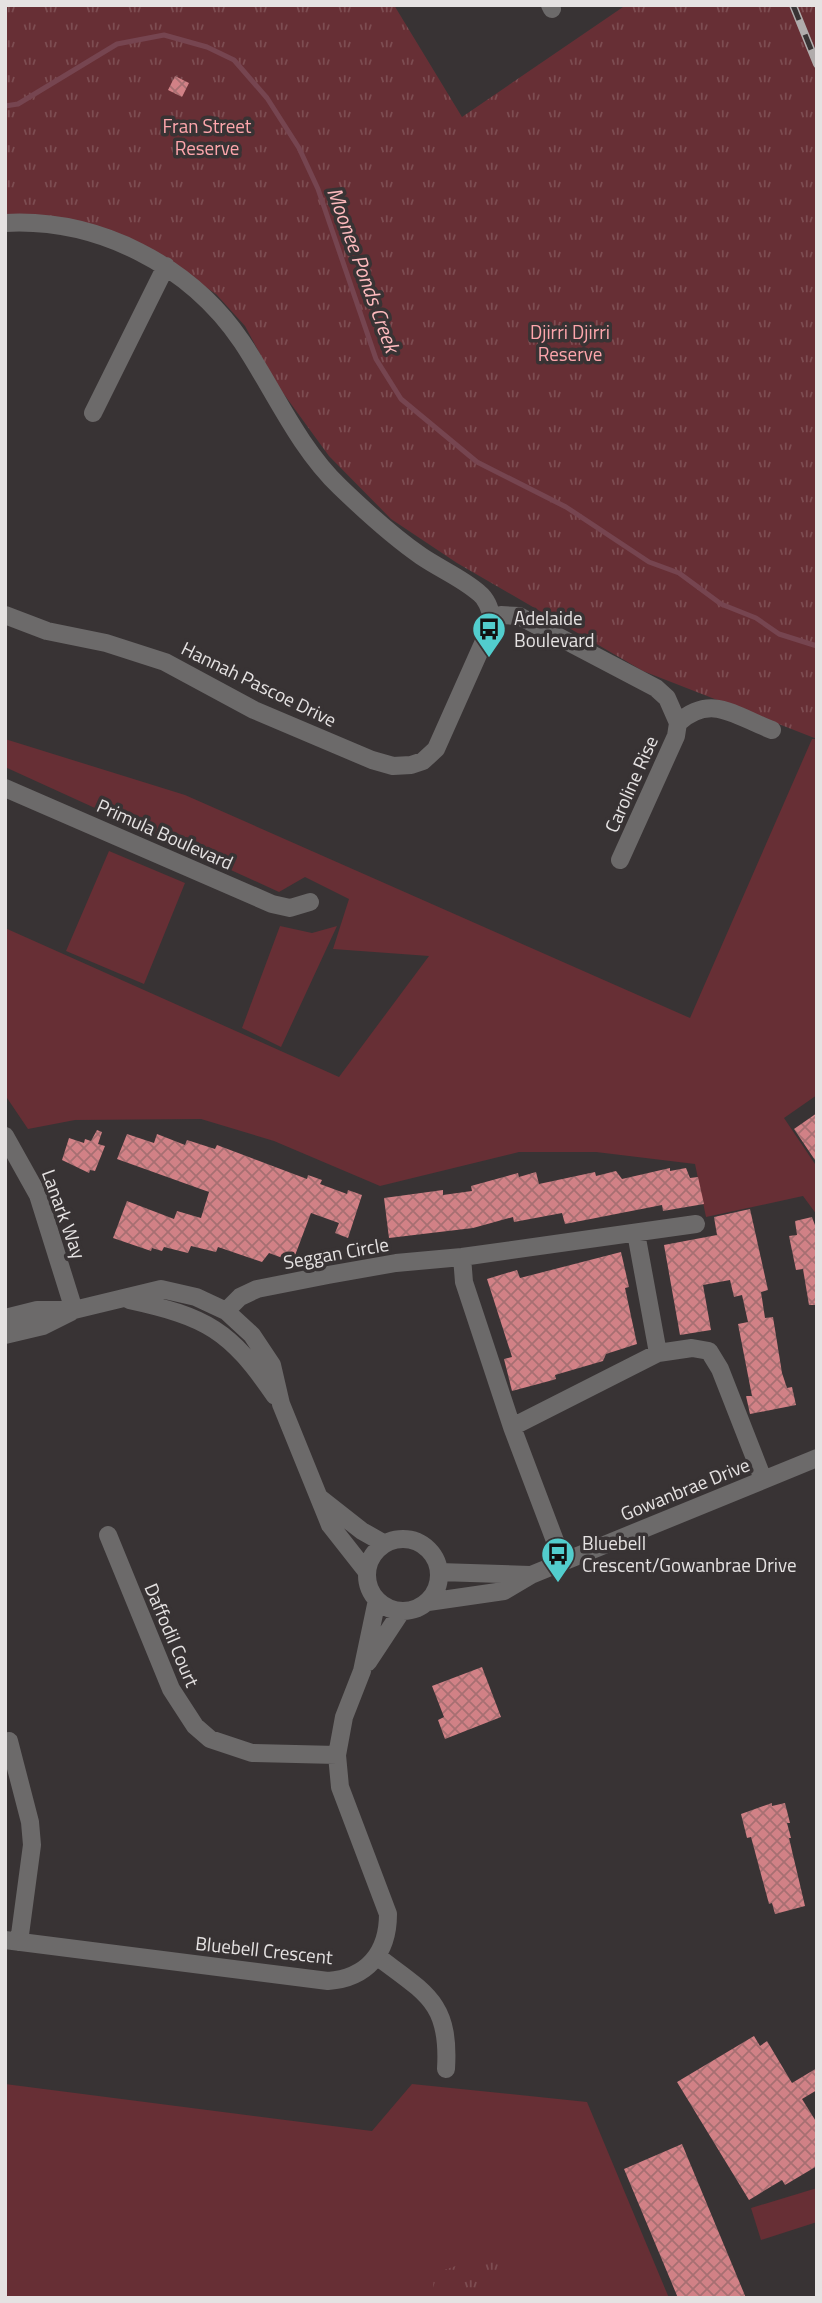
<svg xmlns="http://www.w3.org/2000/svg" width="822" height="2303" font-family="'Titillium Web',sans-serif">
  <style>
    .green { fill: #672f35 }
    .park { fill: url(#park-tufts) }
    .lines { fill: none; stroke-linecap: round; stroke-linejoin: round }
    .stream { stroke: #764550; stroke-width: 5 }
    .building { fill: url(#building-cross-hatch) }
    .minor { stroke: #6c6a6a; stroke-width: 18 }
    .rail-casing { stroke: #b0acac; stroke-width: 8 }
    .rail { stroke: #383334; stroke-width: 5; stroke-dasharray: 16; stroke-linecap: butt }
    .labels { text-anchor: middle; stroke-width: 7; stroke-linejoin: round; paint-order: stroke }
    .park-label { font-size: 19px; fill: #fda6ac; stroke: #383334 }
    .poi-label { font-size: 19px; fill: #e5e2e2; stroke: #383334; text-anchor: start }
    .street-label { font-size: 19px; fill: #e5e2e2; stroke: #383334 }
    .water-label { font-size: 21px; font-style: italic; fill: #fdbabd; stroke: #383334 }
  </style>
  <defs>
    <pattern id="park-tufts" width="24" height="20" patternUnits="userSpaceOnUse" patternTransform="scale(1.75)"><rect width="24" height="20" fill="#672f35"/><path d="M3 7l-1-3M5 7V3M7 7l1-3M15 17l-1-3M17 17v-4M19 17l1-3" fill="none" stroke="#7d4d52"/></pattern>
    <pattern id="building-cross-hatch" width="8" height="8" patternUnits="userSpaceOnUse" patternTransform="scale(1.75)"><rect width="8" height="8" fill="#d18186"/><path d="M0 0l8 8M0 8l8-8" fill="none" stroke="#a76f72"/></pattern>
  </defs>
  <rect width="100%" height="100%" fill="#383334"/>
  <path class="green" d="M5,739L185,795L690,1018L812,739H817V1095L784,1118L817,1167V1215L803,1196L706,1217L695,1164L596,1152H519L380,1186L274,1141L201,1119L75,1120L28,1129L5,1095V928L339,1077L429,956L333,949L349,899L305,877L279,892L5,767Z
    M109,851L185,883L144,984L66,951Z
    M280,926L312,933L337,926L281,1047L242,1028Z
    M5,2084L372,2131L412,2084L587,2102L669,2298H5Z
    M817,2188V2222L761,2240L751,2208Z"/>
  <path class="park" d="M5,5H394L462,117L626,5H817V739L643,671L457,563L391,519L329,456L275,382L245,326L216,294L172,265L5,216Z
    M494,2253L500,2260C498,2268 499,2276 497,2284C493,2303 455,2298 439,2298C431,2289 432,2281 438,2272Z"/>
  <g class="lines">
    <path class="stream" d="M5,106L18,104L117,44L164,35L207,47L234,60L267,98L299,148L318,189L376,359L401,399L477,462L566,507L649,562L679,573L721,604L756,618L779,634L817,646"/>
  </g>
  <path class="building" d="M175,76L189,83L182,97L168,90Z
    M817,1113V1163L794,1129Z
    M97,1130L102,1132L98,1144L105,1146L95,1171L90,1170L89,1173L62,1160L69,1138L84,1143L85,1139L91,1141Z
    M127,1134L154,1143L157,1134L185,1145L187,1140L215,1149L217,1145L307,1179L308,1175L322,1180L320,1184L347,1194L348,1190L362,1195L348,1238L335,1233L339,1223L311,1213L294,1258L290,1256L288,1260L269,1253L262,1262L218,1247L216,1252L191,1246L188,1253L164,1247L162,1251L152,1248L151,1251L113,1238L127,1201L174,1219L177,1211L201,1218L209,1192L117,1159Z
    M670,1168V1171L686,1168L690,1178L698,1177L704,1204L663,1211L662,1205L565,1224L562,1213L514,1222L513,1217L473,1228L389,1238L384,1198L443,1190V1195L472,1191L471,1186L518,1173L519,1177L536,1172L539,1184L595,1172L596,1176L616,1171L622,1179Z
    M750,1209L768,1290L761,1292L765,1318L773,1317L782,1373L787,1388L792,1387L796,1405L750,1414L746,1396H752L738,1324L748,1322L742,1295L734,1297L730,1280L703,1285L711,1330L680,1335L664,1245L717,1235L714,1217Z
    M812,1217L817,1231V1305H809L803,1269L796,1270L789,1236L797,1235L795,1221Z
    M621,1252L629,1287L625,1288L637,1344L606,1354L603,1361L555,1375L556,1379L553,1380L512,1391L504,1359L512,1357L487,1279L517,1270L520,1278Z
    M482,1667L501,1717L445,1739L438,1720L444,1717L432,1686Z
    M772,1803V1806L785,1803L790,1823H787L791,1838H789L805,1906L775,1914L772,1903L769,1904L751,1837L747,1838L741,1814Z
    M754,2036L760,2046L767,2041L792,2083L817,2068V2090L802,2099L817,2123V2166L785,2185L782,2180L749,2200L677,2082Z
    M682,2144L746,2298H678L624,2169Z"/>
  <g class="lines">
    <path class="minor" d="M550,5L552,9
      M5,223C98,218 190,265 242,342C274,390 298,447 340,487C366,512 392,536 421,556C440,569 462,578 479,593C488,600 490,611 493,621
      M93,413L166,266
      M5,615L47,631L106,643L165,662L254,710L372,760L393,766L411,765L423,761L436,749L493,621
      M493,621L501,615L519,616L656,688L667,698L678,723C711,693 735,716 772,730
      M5,788L272,904L290,908L310,902
      M620,860L676,736L678,723
      M5,1136L38,1195L74,1310
      M636,1233L658,1353
      M462,1257L464,1282L512,1427L563,1562
      M129,1300C207,1317 230,1330 275,1396
      M226,1311L240,1297L257,1289L328,1275L396,1263L462,1257L696,1224
      M5,1318L37,1310H74L161,1289L196,1297L226,1311L252,1335L272,1365L281,1404L330,1525L367,1572
      M5,1335L43,1326L71,1312
      M512,1427L658,1353L692,1348L709,1351L720,1369L763,1479
      M320,1498L362,1531L385,1544
      M108,1535L171,1689L195,1726L210,1739L252,1753L337,1755
      M367 1575a36 36 0 1 1 72 0a36 36 0 1 1-72 0Z
      M439,1572L530,1575
      M428,1602L504,1591L531,1575L817,1458
      M368,1662L401,1612
      M9,1741L30,1822L32,1845L19,1942
      M5,1940L328,1981C367,1978 388,1953 388,1914L340,1787L337,1755L344,1717L362,1671L377,1600
      M378,1957C427,1994 450,2003 446,2069"/>
    <g class="rail-casing">
      <path id="rail" d="M793,5L817,64"/>
    </g>
    <use href="#rail" class="rail"/>
  </g>
  <defs>
    <g id="bus-pin" transform="scale(1.75)"><path d="M0 17L-7.5 6A9.5 9.5 0 1 1 7.5 6Z" fill="#52cdcd" stroke="#383334"/><path d="M-5-6H5V4H4V6H2V4H-2V6H-4V4H-5ZM-3.5-4V0h7V-4ZM-3.5 1.2v1.5H-2V1.2ZM2 1.2v1.5H3.5V1.2Z" fill="#111"/></g>
  </defs>
  <g fill-rule="evenodd">
    <use href="#bus-pin" x="489" y="629"/>
    <use href="#bus-pin" x="558" y="1554"/>
  </g>
  <g class="labels">
    <g class="park-label">
      <text x="207" y="133">Fran Street<tspan x="207" dy="22">Reserve</tspan></text>
      <text x="570" y="339">Djirri Djirri<tspan x="570" dy="22">Reserve</tspan></text>
    </g>
    <g class="poi-label">
      <text x="514" y="625">Adelaide<tspan x="514" dy="22">Boulevard</tspan></text>
      <text x="582" y="1550">Bluebell<tspan x="582" dy="22">Crescent/Gowanbrae Drive</tspan></text>
    </g>
    <g class="street-label">
      <text transform="translate(259 684) rotate(26)" y="7">Hannah Pascoe Drive</text>
      <text transform="translate(631 784) rotate(-66)" y="7">Caroline Rise</text>
      <text transform="translate(165 834) rotate(24)" y="7">Primula Boulevard</text>
      <text transform="translate(64 1214) rotate(70)" y="7">Lanark Way</text>
      <text transform="translate(336 1253) rotate(-10)" y="7">Seggan Circle</text>
      <text transform="translate(685 1489) rotate(-22)" y="7">Gowanbrae Drive</text>
      <text transform="translate(172 1635) rotate(67)" y="7">Daffodil Court</text>
      <text transform="translate(264 1950) rotate(6)" y="7">Bluebell Crescent</text>
    </g>
    <g class="water-label">
      <text transform="translate(363 270) rotate(70)" y="7">Moonee Ponds Creek</text>
    </g>
  </g>
  <rect width="822" height="2303" fill="none" stroke="#e5e2e2" stroke-width="14"/>
</svg>
